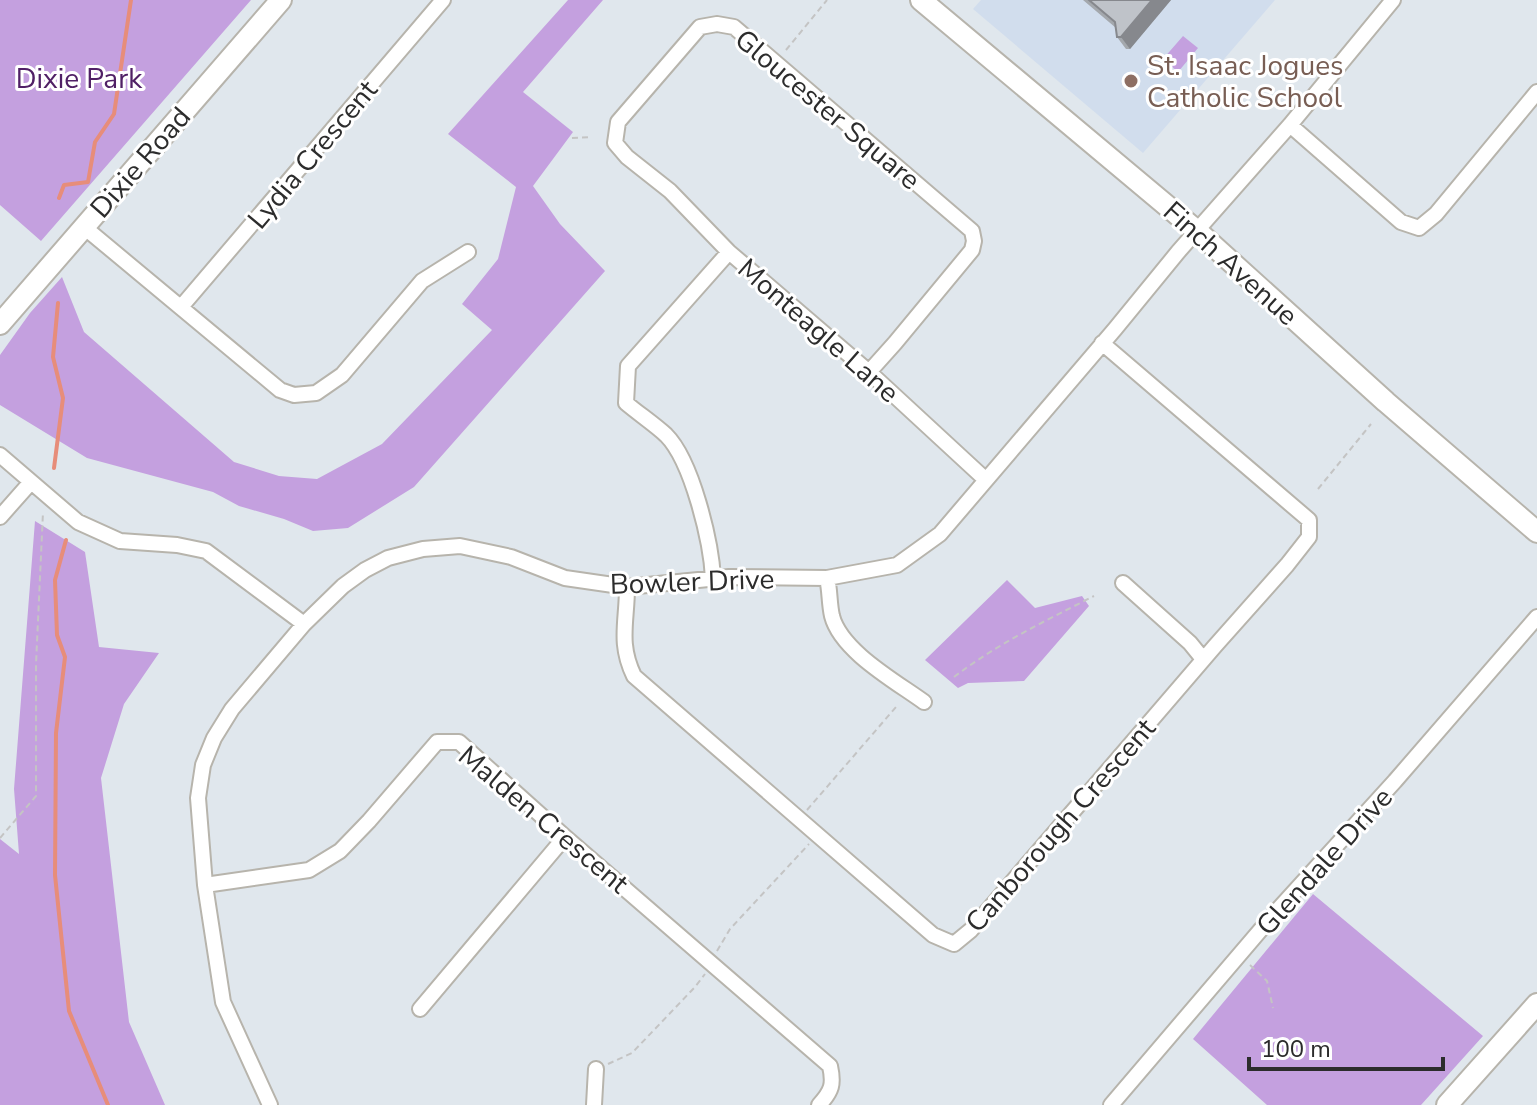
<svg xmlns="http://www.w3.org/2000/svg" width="1537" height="1105" font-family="'Nunito Sans',sans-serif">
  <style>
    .education { fill: #d1dded }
    .green { fill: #c4a0df }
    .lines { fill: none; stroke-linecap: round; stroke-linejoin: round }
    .stream { stroke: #e78d7a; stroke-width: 4 }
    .street-casing { stroke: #b7b4ac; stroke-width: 18 }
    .secondary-casing { stroke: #b7b4ac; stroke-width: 24 }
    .path { stroke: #c4c4c4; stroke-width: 2; stroke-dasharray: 6 4; stroke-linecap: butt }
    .street { stroke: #fff; stroke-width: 14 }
    .secondary { stroke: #fff; stroke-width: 20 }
    .wall { fill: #a4a8ad }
    .shaded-wall { fill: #86888d }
    .building { fill: #bfc3c9; stroke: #86888d; stroke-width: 2 }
    .education-dot { fill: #8d6e63; stroke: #fff; stroke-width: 3 }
    .labels { text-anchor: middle; stroke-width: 6; stroke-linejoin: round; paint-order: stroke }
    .education-label { font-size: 28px; fill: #785e54; stroke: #fff; text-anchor: start }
    .park-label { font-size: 28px; fill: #502066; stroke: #fff }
    .street-label { font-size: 28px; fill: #2c2c2c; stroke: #fff }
  </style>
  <rect width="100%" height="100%" fill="#e0e7ed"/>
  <path class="education" d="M981,0H1275L1143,153L973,9Z"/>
  <path class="green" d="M0,0H251L41,241L0,205Z
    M568,0H603L523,92L573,132L533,186L560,224L605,271L414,487L348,528L313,531L284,519L239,506L213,492L87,458L0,405V355L30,313L62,277L84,332L234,462L279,476L317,479L382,444L492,330L462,304L498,259L516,187L448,134Z
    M1183,36L1198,48L1178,72L1163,59Z
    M35,521L85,552L99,647L159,653L124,704L101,778L129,1022L165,1105H0V839L19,854L14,789Z
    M1007,580L1035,608L1082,596L1089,606L1024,681L968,683L958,688L925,660Z
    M1313,894L1483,1036L1421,1105H1267L1193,1039Z"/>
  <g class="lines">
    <path class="stream" d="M59,198L64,185L88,182L95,142L114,114L131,0
      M54,468L63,398L53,357L58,303
      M66,540L55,580L57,635L65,657L56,733L55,875L69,1011L108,1105"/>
    <g class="street-casing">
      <path id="street" d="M1290,125L1401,222L1419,228L1436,214L1537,92
        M84,227L280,390L294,395L316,393L342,375L422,281L468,252
        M181,307L443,0
        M869,372L895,343L972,250L974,241L972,231L734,27L717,24L700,27L618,122L615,143L627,157L670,191L729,252L869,372L986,480
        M0,455L78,522L120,541L177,545L206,551L304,624
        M0,517L31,482
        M713,578C711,541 692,461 666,435C654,424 639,414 626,403L628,366L729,252
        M827,578C830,590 829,603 832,616C841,651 895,681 924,702
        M1123,583L1190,643L1203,659
        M627,587C627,622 618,643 634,676L933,935L954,944L971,930L1215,646L1287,565L1309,537V520L1102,343
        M205,885L309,870L340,851L369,821L437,742H459L565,837L830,1066C834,1084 832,1091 819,1105
        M420,1009L565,837
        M270,1105L223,1002L205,885L198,798L203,765L214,738L232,709L304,624L343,586L365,570L388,558L423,549L460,546L511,557L565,578L627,587L729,577L827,578L897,565L940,534L1115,329L1178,252L1290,125L1393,0
        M594,1105L596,1069
        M1111,1105L1275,913L1395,781L1537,617"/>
    </g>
    <g class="secondary-casing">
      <path id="secondary" d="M921,0L1197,231L1386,402L1537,532
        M0,324L281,0
        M1447,1105L1537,1004"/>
    </g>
    <path class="path" d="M786,50L827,0
      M572,138L592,137
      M1318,489L1371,424
      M954,677C997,644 1045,621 1094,596
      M807,810L896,707
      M0,838L36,796V664L43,512
      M717,951L730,929L809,844
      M1250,965L1267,981L1273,1008
      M608,1064L632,1053L695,987L705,974"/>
    <use href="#street" class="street"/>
    <use href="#secondary" class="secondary"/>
  </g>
  <path class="wall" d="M1083,0H1171L1130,49H1126L1117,37L1116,28Z"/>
  <path class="shaded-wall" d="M1152,0H1171L1130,49L1121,37Z"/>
  <path class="building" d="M1089,0H1152L1121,37H1117L1115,22Z"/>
  <circle class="education-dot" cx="1131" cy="81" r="8"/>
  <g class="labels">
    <g class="education-label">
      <text x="1147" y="75">St. Isaac Jogues<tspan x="1147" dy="32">Catholic School</tspan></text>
    </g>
    <g class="park-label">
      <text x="79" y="88">Dixie Park</text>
    </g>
    <g class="street-label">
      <text transform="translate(828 109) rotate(40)" y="10">Gloucester Square</text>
      <text transform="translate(312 154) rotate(-50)" y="10">Lydia Crescent</text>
      <text transform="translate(140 162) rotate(-49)" y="10">Dixie Road</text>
      <text transform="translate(1231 263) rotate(42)" y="10">Finch Avenue</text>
      <text transform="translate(819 330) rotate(41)" y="10">Monteagle Lane</text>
      <text transform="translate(692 581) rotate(-2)" y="10">Bowler Drive</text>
      <text transform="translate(544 819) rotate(40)" y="10">Malden Crescent</text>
      <text transform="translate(1060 825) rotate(-49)" y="10">Canborough Crescent</text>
      <text transform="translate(1324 861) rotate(-48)" y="10">Glendale Drive</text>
    </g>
  </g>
  <path d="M1249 1057v12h194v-12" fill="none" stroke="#2c2c2c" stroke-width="4"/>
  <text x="1261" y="1057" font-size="24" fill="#2c2c2c" stroke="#ffffff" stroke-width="6" paint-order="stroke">100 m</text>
</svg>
